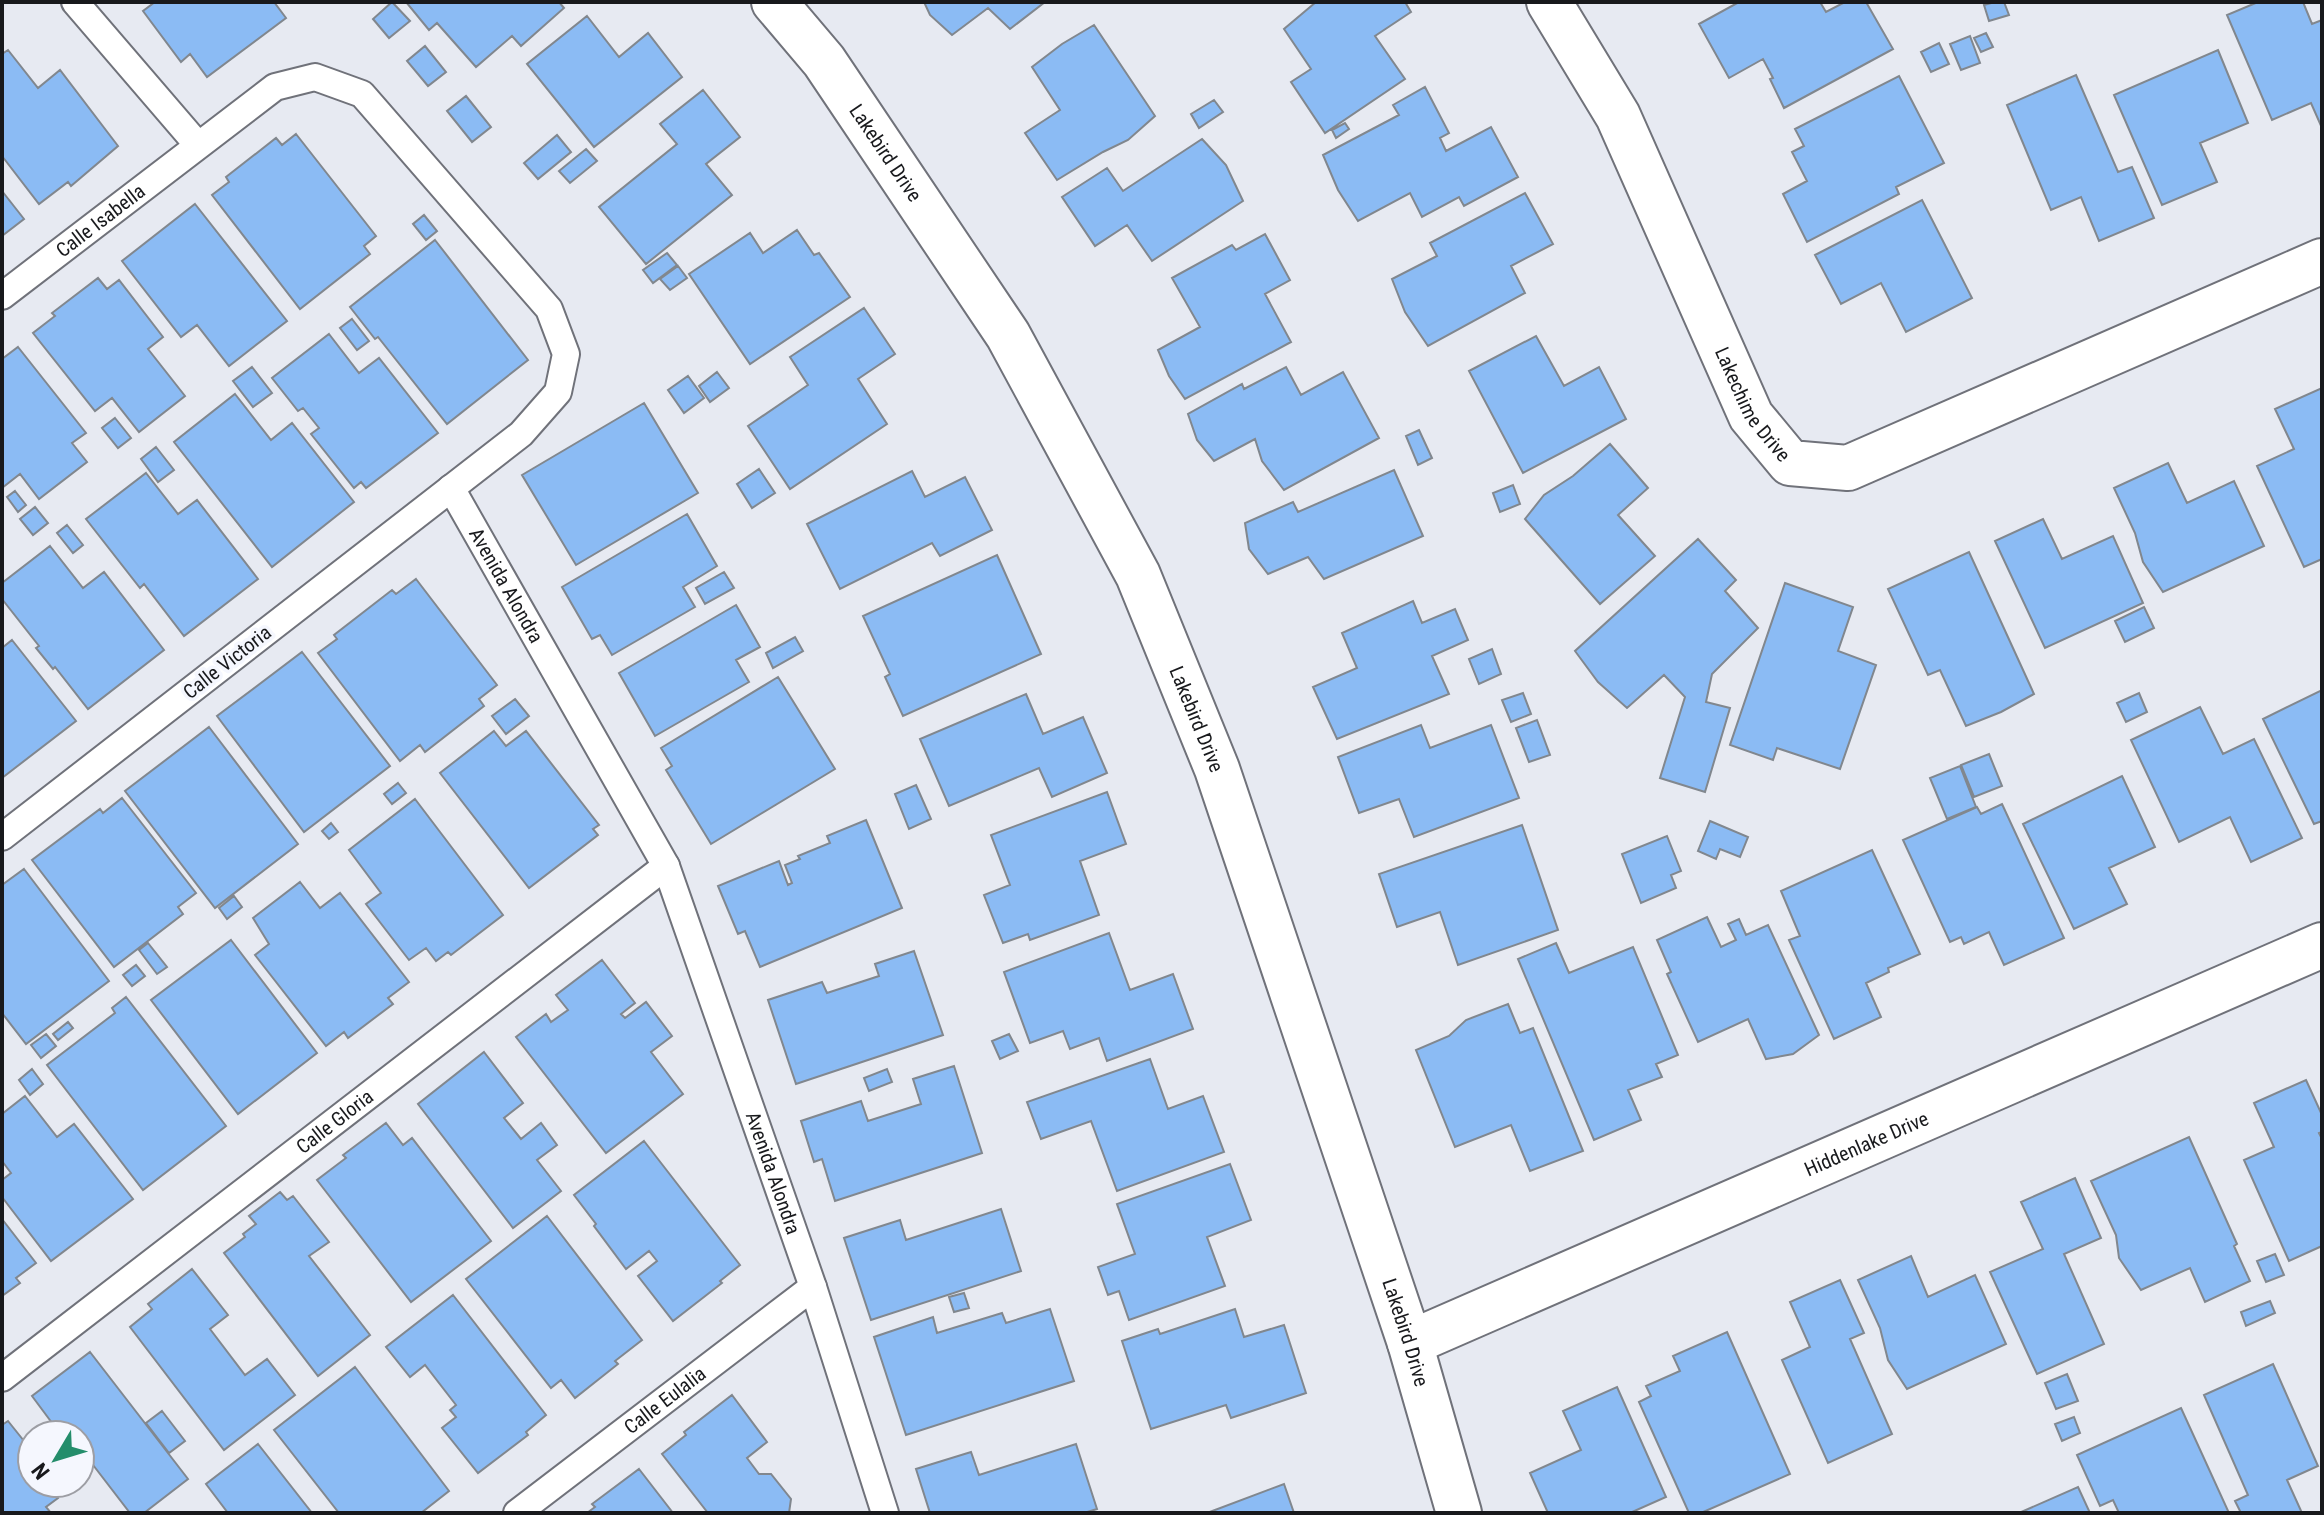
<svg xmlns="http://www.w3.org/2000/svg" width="2324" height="1515" font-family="'Roboto Condensed',sans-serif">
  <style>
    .building { fill: #8bbbf4; stroke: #81878e; stroke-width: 2 }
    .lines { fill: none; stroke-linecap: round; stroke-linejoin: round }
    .lane-casing { stroke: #70727a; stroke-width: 30 }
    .street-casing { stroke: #70727a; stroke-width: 48 }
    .lane { stroke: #fff; stroke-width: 26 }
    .street { stroke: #fff; stroke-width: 44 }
    .labels { text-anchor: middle; stroke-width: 7; stroke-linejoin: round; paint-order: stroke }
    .street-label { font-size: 20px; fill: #18191c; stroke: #f5f7fe }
  </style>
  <rect width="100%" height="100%" fill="#e7eaf2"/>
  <path class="building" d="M155,2H274L286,18L207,77L190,54L181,62L143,11Z
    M392,2L410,21L389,38L373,19Z
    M406,2H559L564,8L521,46L512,36L476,67L437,23L429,30Z
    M924,2H1045L1010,29L988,8L952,35L930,15Z
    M1316,2H1405L1411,12L1375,36L1405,79L1325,133L1291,82L1311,69L1284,29Z
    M1739,2H1820L1826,12L1845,2H1866L1893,49L1784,108L1770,79L1773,78L1763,59L1729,78L1699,24Z
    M1995,2H2004L2009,15L1989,21L1984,5Z
    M2258,2H2303L2312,24L2322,20V128L2311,103L2272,120L2227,15Z
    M587,16L619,57L648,33L682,77L594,147L527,64Z
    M1094,25L1155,116L1128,140L1103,152L1057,180L1025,133L1060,110L1032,67L1062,44Z
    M1986,33L1993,47L1981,52L1974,38Z
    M1970,36L1980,63L1961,70L1950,44Z
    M1939,43L1949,64L1931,72L1921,52Z
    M425,46L446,72L428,86L407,61Z
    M8,50L38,88L60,70L118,146L71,186L68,182L39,204L2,156V54Z
    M2218,50L2248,123L2200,143L2217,182L2162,205L2114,95Z
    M2076,75L2118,172L2132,167L2154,218L2099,241L2081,197L2051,210L2007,105Z
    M1899,76L1944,163L1896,187L1899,194L1807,242L1783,194L1807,181L1792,152L1804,146L1795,129Z
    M1425,87L1449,133L1440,138L1446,151L1491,127L1518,177L1464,206L1459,197L1422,217L1410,193L1358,221L1338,190L1323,155L1399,115L1393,105Z
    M703,90L740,137L706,164L732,195L646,264L599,207L677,144L660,124Z
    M466,96L491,127L472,142L447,111Z
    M1214,100L1223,112L1199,128L1191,114Z
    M1345,123L1349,129L1336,138L1332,130Z
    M296,134L376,236L364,246L370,254L300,309L212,195L229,182L226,177L276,138L282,145Z
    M557,135L571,152L538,179L524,163Z
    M1202,139L1226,165L1243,201L1152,261L1127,225L1095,246L1062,197L1107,168L1123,191Z
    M586,149L597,161L570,183L559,171Z
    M2,191L24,219L2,236Z
    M1525,193L1553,244L1511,266L1525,293L1428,346L1405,312L1392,279L1437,256L1430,243Z
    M1922,200L1972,298L1906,332L1881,283L1841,304L1815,255Z
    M195,204L287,321L229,366L197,325L181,337L122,261Z
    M424,215L437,231L426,240L413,224Z
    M797,230L814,255L819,253L850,297L750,364L689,274L750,233L763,253Z
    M1265,234L1290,280L1265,294L1291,342L1185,399L1169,376L1158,350L1200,327L1172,278L1232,245L1236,250Z
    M435,240L528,360L447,424L378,337L375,339L350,307Z
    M667,253L677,265L653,283L643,270Z
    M678,266L687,278L670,290L660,279Z
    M98,278L107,289L119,280L163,337L148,349L185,396L139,432L112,398L95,411L33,333L55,316L52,313Z
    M864,308L895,354L858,379L887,424L790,489L748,426L808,385L790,357Z
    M352,319L369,341L357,350L340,328Z
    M329,334L359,373L379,358L438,433L366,488L361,482L354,488L311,434L319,428L303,408L298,411L272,378Z
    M1536,336L1564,386L1599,367L1626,419L1523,473L1469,371Z
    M18,347L86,433L72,443L87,462L39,499L20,474L2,488V359Z
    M252,367L272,393L253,407L233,381Z
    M1286,367L1301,395L1343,372L1379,438L1284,490L1262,461L1255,439L1214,461L1197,440L1188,414L1242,384L1244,389Z
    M717,372L729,388L710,402L699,386Z
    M688,376L704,398L684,413L668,390Z
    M2322,388V559L2304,567L2257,466L2294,449L2275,409Z
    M235,394L271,440L292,423L354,502L272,567L174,442Z
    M644,403L698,493L576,565L522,475Z
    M115,418L131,438L118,448L102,428Z
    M1419,430L1432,458L1418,465L1406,436Z
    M1610,444L1648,488L1618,515L1655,556L1600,604L1525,519L1544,495L1573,476Z
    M156,447L174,470L158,482L141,459Z
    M2168,463L2187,503L2234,481L2264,546L2163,592L2143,562L2135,533L2114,488Z
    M759,469L775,493L752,508L737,484Z
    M1394,470L1423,536L1324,579L1308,557L1268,574L1249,549L1245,523L1293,502L1298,512Z
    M912,471L925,497L965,477L992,530L940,556L932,543L840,589L807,524Z
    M146,473L178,514L197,500L258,579L184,636L144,584L140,588L86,519Z
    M1513,485L1520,504L1500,512L1493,493Z
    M15,491L26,505L18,512L7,497Z
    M35,507L48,523L33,535L20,519Z
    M687,514L717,566L683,587L695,607L612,655L600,635L592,639L562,587Z
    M2043,519L2062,559L2113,536L2143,603L2045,648L1995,541Z
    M67,525L83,545L73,553L57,533Z
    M1698,539L1736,580L1725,591L1758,628L1712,674L1706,702L1730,708L1705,792L1660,778L1685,697L1664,675L1627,708L1598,682L1575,651Z
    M50,546L83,588L104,572L164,650L88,709L55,667L53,669L36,648L39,646L2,599V583Z
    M1969,552L2034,694L2001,712L1966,726L1940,670L1928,675L1888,589Z
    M997,555L1041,654L903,716L885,677L890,674L863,616Z
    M724,572L734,588L705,604L696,588Z
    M416,579L497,685L479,699L484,706L425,752L420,745L400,761L318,653L337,639L334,635L392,590L396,594Z
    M1785,583L1853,607L1838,651L1876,665L1840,769L1777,748L1773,760L1730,745Z
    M1413,601L1422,623L1455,609L1468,640L1432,656L1449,694L1337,739L1313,687L1357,668L1342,633Z
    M736,605L760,647L736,660L749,682L655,736L619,673Z
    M2144,607L2154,628L2125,642L2115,621Z
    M795,637L803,651L773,668L766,653Z
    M12,640L76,721L2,778V648Z
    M1492,649L1501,674L1479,684L1469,659Z
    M302,652L390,766L304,832L217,716Z
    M778,677L835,769L711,844L666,770L672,766L661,748Z
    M2322,690V821L2314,824L2263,719Z
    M1523,693L1531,714L1511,722L1502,700Z
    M2139,693L2147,712L2126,722L2117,703Z
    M1026,694L1043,734L1083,717L1107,773L1052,797L1039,768L949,806L920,739Z
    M515,699L529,716L506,734L492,716Z
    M2200,707L2223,754L2254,739L2302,838L2251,862L2230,817L2179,842L2131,740Z
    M1537,720L1550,755L1529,762L1516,728Z
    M1421,725L1430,748L1491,725L1519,798L1414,837L1399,799L1359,813L1338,757Z
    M209,727L298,844L215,908L125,791Z
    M494,731L506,746L526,731L599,825L593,829L598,835L529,888L440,773Z
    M1989,754L2002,786L1974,797L1961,765Z
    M1960,766L1976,807L1947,819L1930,778Z
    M2122,776L2155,847L2109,868L2127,904L2074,929L2023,824Z
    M398,783L406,793L392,804L384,794Z
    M916,785L931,819L909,829L895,794Z
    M1107,792L1126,844L1080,861L1099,915L1030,940L1028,934L1003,943L984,895L1010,885L991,835Z
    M122,798L196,893L178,907L183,914L114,967L32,860L100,809L103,813Z
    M415,799L503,915L451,955L448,952L436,961L426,948L409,960L366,904L381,893L349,850Z
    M2002,804L2064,938L2004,965L1989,932L1964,944L1961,937L1950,942L1903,840L1977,807L1981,814Z
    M866,820L902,908L760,967L745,931L738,934L718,886L779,861L788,885L792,883L785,865L800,859L798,856L830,843L827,836Z
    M1710,821L1748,837L1740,857L1720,849L1716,859L1698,851Z
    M331,823L338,832L329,839L322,831Z
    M1522,825L1558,930L1458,965L1440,912L1397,927L1379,874Z
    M1667,836L1681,871L1671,875L1676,888L1641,903L1622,854Z
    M1872,850L1920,954L1888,968L1889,972L1866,983L1881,1017L1834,1039L1789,940L1800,936L1781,891Z
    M24,869L109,981L26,1044L2,1013V885Z
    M300,882L320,908L340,893L409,982L388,998L393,1004L348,1038L344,1032L326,1046L255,955L269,944L253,918Z
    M234,896L242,907L227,919L219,908Z
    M1707,917L1721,947L1736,940L1728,924L1739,919L1746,935L1768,925L1819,1035L1793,1054L1766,1059L1748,1019L1698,1042L1667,974L1671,972L1657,940Z
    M1109,933L1130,990L1173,974L1193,1029L1107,1061L1099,1038L1070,1049L1063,1031L1030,1043L1004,972Z
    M231,940L317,1053L238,1114L151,1000Z
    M148,943L167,967L157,974L139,950Z
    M1556,943L1569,973L1633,947L1678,1055L1656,1064L1662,1077L1628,1090L1641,1120L1594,1140L1518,959Z
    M914,951L943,1035L796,1084L768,1000L822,982L827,993L879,976L875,964Z
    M602,960L635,1003L621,1014L625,1018L646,1002L672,1036L651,1052L683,1094L606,1153L516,1037L546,1014L551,1022L568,1010L556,995Z
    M136,965L145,976L132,986L123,975Z
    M126,997L226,1126L143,1190L47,1065L115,1013L112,1008Z
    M1508,1004L1520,1033L1533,1028L1583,1151L1530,1171L1511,1125L1455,1147L1416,1050L1449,1036L1466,1020Z
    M68,1022L73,1028L58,1040L53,1034Z
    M46,1034L56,1046L41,1058L31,1045Z
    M1009,1034L1018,1051L1000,1059L992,1041Z
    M484,1052L523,1103L504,1118L521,1139L541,1123L557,1145L537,1160L561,1191L513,1228L418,1104Z
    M1150,1059L1168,1109L1203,1096L1224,1152L1117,1191L1091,1121L1041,1139L1027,1102Z
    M954,1066L982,1153L835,1201L822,1159L814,1162L801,1121L861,1101L868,1121L921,1104L913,1079Z
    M32,1069L43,1084L30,1095L19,1080Z
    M887,1069L892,1082L869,1091L864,1078Z
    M2306,1080L2322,1115V1132L2319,1133L2322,1139V1246L2289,1261L2244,1160L2274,1147L2254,1103Z
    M25,1096L57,1137L74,1124L133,1199L51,1261L2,1197V1180L11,1173L2,1161V1114Z
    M386,1123L403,1145L412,1138L491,1241L411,1302L317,1180L346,1158L343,1155Z
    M2189,1137L2237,1244L2234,1246L2250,1281L2205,1302L2190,1268L2141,1290L2119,1258L2116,1235L2091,1181Z
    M644,1141L740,1265L720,1281L722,1283L673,1321L638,1276L657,1261L649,1251L626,1269L594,1226L596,1224L574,1195Z
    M1230,1164L1251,1220L1207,1237L1225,1286L1129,1320L1119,1291L1108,1295L1098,1267L1135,1254L1117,1204Z
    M2075,1178L2101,1238L2064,1254L2104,1344L2037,1374L1990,1272L2043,1249L2021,1202Z
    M280,1192L287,1200L293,1196L329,1242L309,1256L370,1335L318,1376L224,1253L245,1237L243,1234L256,1224L249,1216Z
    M1001,1209L1021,1271L871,1320L844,1238L900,1220L906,1240Z
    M547,1216L642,1340L615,1361L618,1364L575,1398L561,1380L551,1388L466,1279Z
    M2,1219L36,1263L16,1278L20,1283L2,1296Z
    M2275,1254L2284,1275L2266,1282L2257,1261Z
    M1911,1256L1928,1297L1975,1275L2006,1344L1907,1389L1888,1360L1880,1328L1858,1280Z
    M192,1269L228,1315L210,1329L245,1375L267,1359L295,1395L224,1450L130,1327L152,1309L148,1304Z
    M1840,1280L1864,1333L1850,1339L1892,1434L1828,1463L1782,1360L1810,1347L1790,1302Z
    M964,1293L969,1308L954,1312L949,1297Z
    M453,1295L546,1415L526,1432L528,1435L478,1473L442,1428L456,1417L450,1410L456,1405L425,1365L410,1377L386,1347Z
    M2270,1301L2275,1313L2246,1326L2241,1312Z
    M1050,1309L1074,1381L906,1435L874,1337L933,1317L937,1333L1002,1313L1006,1323Z
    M1235,1309L1244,1337L1284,1325L1306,1393L1231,1418L1226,1405L1151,1429L1122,1341L1158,1329L1160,1334Z
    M1727,1332L1790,1474L1701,1513H1689L1639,1402L1651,1396L1646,1386L1680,1371L1673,1356Z
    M90,1352L188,1479L144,1513H130L80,1448V1435H70L67,1431L61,1435L32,1396Z
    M2273,1364L2318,1466L2287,1480L2302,1513H2241L2235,1501L2248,1495L2204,1395Z
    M355,1367L449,1491L421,1513H339L274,1430Z
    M2067,1374L2078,1401L2056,1409L2045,1383Z
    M1617,1387L1666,1497L1630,1513H1548L1530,1473L1581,1450L1563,1411Z
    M732,1395L767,1442L747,1458L759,1474H771L791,1499L789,1513H708L662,1454L686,1435L684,1432Z
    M2181,1408L2229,1513H2119L2113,1500L2100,1506L2077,1455Z
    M162,1411L185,1441L169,1453L146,1423Z
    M2074,1417L2080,1433L2062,1441L2055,1424Z
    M8,1421L32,1451V1483H47L58,1498L46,1507L51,1513H2V1425Z
    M258,1444L312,1513H228L206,1484Z
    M1076,1444L1097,1509L1084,1513H930L916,1469L971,1452L979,1475Z
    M639,1469L673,1513H587L595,1507L592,1504Z
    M1284,1484L1294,1513H1207Z
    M2078,1487L2090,1513H2019Z"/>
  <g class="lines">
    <g class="lane-casing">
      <g id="lane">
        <path d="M75,2L197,144"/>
        <path id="s1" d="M2,296L275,87L315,77L362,94L549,309L566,354L558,392L521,434L2,837"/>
        <path id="s2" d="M451,488L666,866L813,1287L885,1513"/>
        <path id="s3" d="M2,1378L666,866"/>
        <path id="s4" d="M517,1513L813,1287"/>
      </g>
    </g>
    <g class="street-casing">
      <g id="street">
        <path id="s5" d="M774,2L824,61L1008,335L1138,575L1217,769L1410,1343L1459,1513"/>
        <path id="s6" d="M1549,2L1618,116L1751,416L1790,463L1848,468L2322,261"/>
        <path id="s7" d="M1410,1343L2322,945"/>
      </g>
    </g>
    <use href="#lane" class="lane"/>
    <use href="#street" class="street"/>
  </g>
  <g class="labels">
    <g class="street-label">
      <text dy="7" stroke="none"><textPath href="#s5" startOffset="188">Lakebird Drive</textPath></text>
      <text dy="7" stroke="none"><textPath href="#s1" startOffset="124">Calle Isabella</textPath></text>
      <text dy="7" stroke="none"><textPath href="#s6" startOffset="452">Lakechime Drive</textPath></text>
      <text dy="7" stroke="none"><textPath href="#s2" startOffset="112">Avenida Alondra</textPath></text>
      <text transform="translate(227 662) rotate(-38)" y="7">Calle Victoria</text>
      <text dy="7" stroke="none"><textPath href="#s5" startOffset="836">Lakebird Drive</textPath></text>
      <text dy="7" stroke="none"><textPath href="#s3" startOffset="420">Calle Gloria</textPath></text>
      <text dy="7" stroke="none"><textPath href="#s7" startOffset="498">Hiddenlake Drive</textPath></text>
      <text dy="7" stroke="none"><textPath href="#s2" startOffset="760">Avenida Alondra</textPath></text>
      <text dy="7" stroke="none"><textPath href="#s5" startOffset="1484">Lakebird Drive</textPath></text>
      <text dy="7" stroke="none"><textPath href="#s4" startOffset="186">Calle Eulalia</textPath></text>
    </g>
  </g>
  <rect width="2324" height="1515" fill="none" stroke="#18191c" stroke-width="8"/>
  <g transform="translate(56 1459) rotate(232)"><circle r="38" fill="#f5f7fe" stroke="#9d9ea4" stroke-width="2"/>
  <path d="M0-6L14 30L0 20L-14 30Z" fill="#248d6b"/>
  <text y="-12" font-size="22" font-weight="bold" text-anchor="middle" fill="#18191c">N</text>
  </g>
</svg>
